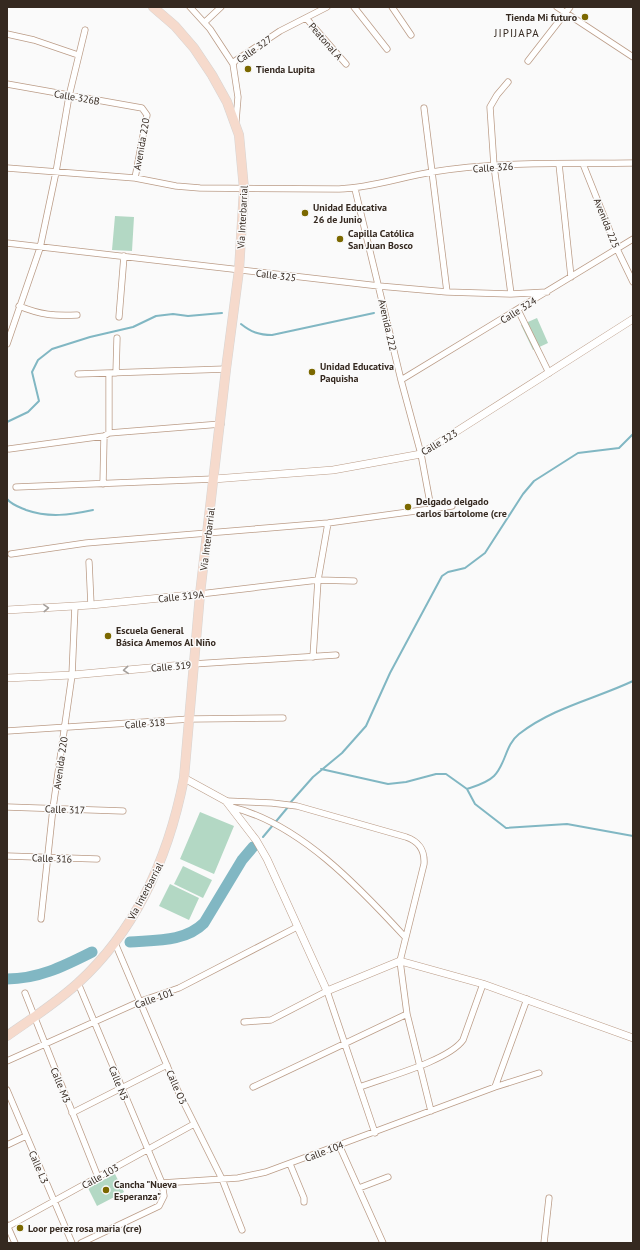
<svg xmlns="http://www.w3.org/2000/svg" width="640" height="1250" font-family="'PT Sans',sans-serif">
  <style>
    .pitch { fill: #b3d8c4 }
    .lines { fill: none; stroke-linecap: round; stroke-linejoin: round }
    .stream { stroke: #81b7c3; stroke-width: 2 }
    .river { stroke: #81b7c3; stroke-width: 11 }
    .minor-casing { stroke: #bb9c87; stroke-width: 7 }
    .tertiary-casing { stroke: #bb9c87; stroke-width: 8 }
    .primary-casing { stroke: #d7d4d2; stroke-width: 10 }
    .minor { stroke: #fff; stroke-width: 5.5 }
    .tertiary { stroke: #fff; stroke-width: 7 }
    .primary { stroke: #f6dacc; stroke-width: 9 }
    .oneway { stroke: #a49f9b }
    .poi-dot { fill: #7b6800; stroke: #fafafa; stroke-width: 1.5 }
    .labels { text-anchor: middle; stroke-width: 3; stroke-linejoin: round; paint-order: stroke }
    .poi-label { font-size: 10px; font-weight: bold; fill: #352920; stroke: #fafafa; text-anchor: start }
    .street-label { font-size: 10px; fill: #352920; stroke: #fafafa }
    .neighbourhood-label { font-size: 11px; letter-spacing: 1px; fill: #352920; stroke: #fafafa }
  </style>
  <rect width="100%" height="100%" fill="#fafafa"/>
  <path class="pitch" d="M115,216L134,217L132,251L112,250Z
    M537,318L548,343L533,350L521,325Z
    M200,812L234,826L214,874L180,859Z
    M183,866L212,880L203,898L174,884Z
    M170,884L199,898L189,920L159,906Z
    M115,1174L124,1192L97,1206L88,1188Z"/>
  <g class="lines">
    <path class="stream" d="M241,324C251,332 259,335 272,335L374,313
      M7,422L28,412L39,401L32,372L38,360L52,349L90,337L133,327L156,316L173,314L188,316L222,313
      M7,499C12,505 19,507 26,510C49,518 69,515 93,510
      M321,769L388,784L406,782L436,774H446L467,789L475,804L506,828L567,824L633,836
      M467,789C476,786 487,783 494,776C506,764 505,745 519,734C554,707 595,699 633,681
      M290,803L313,777L342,753L366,726L390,673L442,576L448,572L465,568L485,553L523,494L534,481L578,453L619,448L633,434
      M263,837L288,807"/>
    <path class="river" d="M130,942C156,940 185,942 204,923L242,860L253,847
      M7,979C39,979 64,966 92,952"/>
    <g class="minor-casing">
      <path id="minor" d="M190,7L210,29L233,64
        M354,7L387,49
        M392,7L411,35
        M557,7L633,57
        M306,18L346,64
        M205,22L221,7
        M7,34L34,40L78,55
        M528,61L570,7
        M508,82L497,95L490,107L494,166L511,294
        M7,84L142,108L147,115L135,178
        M424,108L447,292
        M236,121L238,97L233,64L235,61L280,31L327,7
        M559,164L571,277
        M583,164L617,249L633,282
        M7,168L135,178L176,186L200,188L339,189C371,188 401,177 432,172C498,161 566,164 633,163
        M355,189L401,380L421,454L431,508
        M7,243L379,286L447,292L511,294L547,292
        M19,306C41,315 54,316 77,315
        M518,310L549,373
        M119,317L124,256
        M7,344L40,248L56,172L69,96L85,30
        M116,373L117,338
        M78,374L226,369
        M401,380L633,239
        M109,433V373
        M9,449L104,436L109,433L221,424
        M103,484L104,436
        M16,487L214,479
        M11,554L86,543L328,523L452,506
        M89,562L91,605
        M200,594L318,580L354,581
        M313,657L318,580L328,523
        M193,664L336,655
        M7,731L190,719L283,718
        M226,801L272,803L297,806L406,837C418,841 425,850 424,864L400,961L407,1014L431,1111
        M7,807L123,811
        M231,807C299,823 359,887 405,937
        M7,856L97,859
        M41,919L53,808L72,675L75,606
        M115,943L177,1089L222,1179L242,1230
        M78,983L162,1183
        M25,993L98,1177
        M244,1022L271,1020L327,991L375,1133
        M7,1061L141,1001L179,988L297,927
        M253,1087L407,1014
        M360,1087C386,1077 448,1061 463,1040L483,984
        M495,1087L539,1073
        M7,1090L72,1243
        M72,1113L167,1065
        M7,1145L26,1136
        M339,1145L383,1243
        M290,1164L304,1198V1202
        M359,1188L388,1177
        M7,1225L15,1243
        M7,1227L194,1124
        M81,1243L159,1206L164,1196L162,1183L238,1178L266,1172L495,1087L527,999
        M544,1243L549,1198"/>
    </g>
    <g class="tertiary-casing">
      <path id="tertiary" d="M214,479L333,470L421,454L633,319
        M7,610L91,605L200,594
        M7,678L72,675L193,664
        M184,778L226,801L256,840L267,859L327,991L400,961L483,984L633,1038"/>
    </g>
    <g class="primary-casing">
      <path id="primary" d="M7,1036C31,1019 56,1003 78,983C137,929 169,855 184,778L200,594L226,369L239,270L244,189L239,135L227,102L212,75L194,48L175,26L153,7"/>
    </g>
    <use href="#minor" class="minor"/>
    <use href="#tertiary" class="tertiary"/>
    <use href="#primary" class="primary"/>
  </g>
  <defs><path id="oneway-chevron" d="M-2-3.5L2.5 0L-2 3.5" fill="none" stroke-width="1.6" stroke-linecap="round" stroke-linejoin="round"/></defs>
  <g class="oneway">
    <use href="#oneway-chevron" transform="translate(46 608) rotate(-3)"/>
    <use href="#oneway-chevron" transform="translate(126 670) rotate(175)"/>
  </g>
  <g class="poi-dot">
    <circle cx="585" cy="17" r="4"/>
    <circle cx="248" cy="69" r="4"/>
    <circle cx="305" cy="213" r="4"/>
    <circle cx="340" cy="239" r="4"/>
    <circle cx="312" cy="372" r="4"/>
    <circle cx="408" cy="507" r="4"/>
    <circle cx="108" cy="636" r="4"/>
    <circle cx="106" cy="1190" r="4"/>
    <circle cx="20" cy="1228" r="4"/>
  </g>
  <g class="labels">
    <g class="poi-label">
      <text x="577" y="21" text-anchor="end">Tienda Mi futuro</text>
      <text x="256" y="73">Tienda Lupita</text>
      <text x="313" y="211">Unidad Educativa<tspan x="313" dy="12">26 de Junio</tspan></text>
      <text x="348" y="237">Capilla Católica<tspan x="348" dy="12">San Juan Bosco</tspan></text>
      <text x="320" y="370">Unidad Educativa<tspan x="320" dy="12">Paquisha</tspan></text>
      <text x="416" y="505">Delgado delgado<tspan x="416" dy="12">carlos bartolome (cre</tspan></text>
      <text x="116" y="634">Escuela General<tspan x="116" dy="12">Básica Amemos Al Niño</tspan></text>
      <text x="114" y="1188">Cancha "Nueva<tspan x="114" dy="12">Esperanza"</tspan></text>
      <text x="28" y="1232">Loor perez rosa maria (cre)</text>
    </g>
    <g class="street-label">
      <text transform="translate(326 41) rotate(49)" y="4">Peatonal A</text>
      <text transform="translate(254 49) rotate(-35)" y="4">Calle 327</text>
      <text transform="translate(77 97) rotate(10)" y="4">Calle 326B</text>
      <text transform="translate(141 144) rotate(-80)" y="4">Avenida 220</text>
      <text transform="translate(493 167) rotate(-4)" y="4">Calle 326</text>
      <text transform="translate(242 217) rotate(-87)" y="4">Vía Interbarrial</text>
      <text transform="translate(607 223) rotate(68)" y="4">Avenida 225</text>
      <text transform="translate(276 275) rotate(7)" y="4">Calle 325</text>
      <text transform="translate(518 310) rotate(-32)" y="4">Calle 324</text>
      <text transform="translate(388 325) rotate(77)" y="4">Avenida 222</text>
      <text transform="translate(439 442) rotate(-31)" y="4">Calle 323</text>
      <text transform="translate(207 539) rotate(-83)" y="4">Vía Interbarrial</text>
      <text transform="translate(181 596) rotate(-6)" y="4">Calle 319A</text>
      <text transform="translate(171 666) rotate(-5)" y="4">Calle 319</text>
      <text transform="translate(145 723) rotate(-4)" y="4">Calle 318</text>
      <text transform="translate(60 763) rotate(-82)" y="4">Avenida 220</text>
      <text transform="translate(65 809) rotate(2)" y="4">Calle 317</text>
      <text transform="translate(52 858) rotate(2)" y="4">Calle 316</text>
      <text transform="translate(145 891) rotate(-62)" y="4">Vía Interbarrial</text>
      <text transform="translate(154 998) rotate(-20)" y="4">Calle 101</text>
      <text transform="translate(119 1083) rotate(68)" y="4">Calle N3</text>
      <text transform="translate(61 1085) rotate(68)" y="4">Calle M3</text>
      <text transform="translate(177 1087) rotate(66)" y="4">Calle O3</text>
      <text transform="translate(324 1151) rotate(-21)" y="4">Calle 104</text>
      <text transform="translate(39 1167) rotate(67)" y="4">Calle L3</text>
      <text transform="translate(100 1176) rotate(-29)" y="4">Calle 103</text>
    </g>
    <g class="neighbourhood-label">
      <text x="517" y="37">JIPIJAPA</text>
    </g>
  </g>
  <rect width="640" height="1250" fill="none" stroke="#352920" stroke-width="16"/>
</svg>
